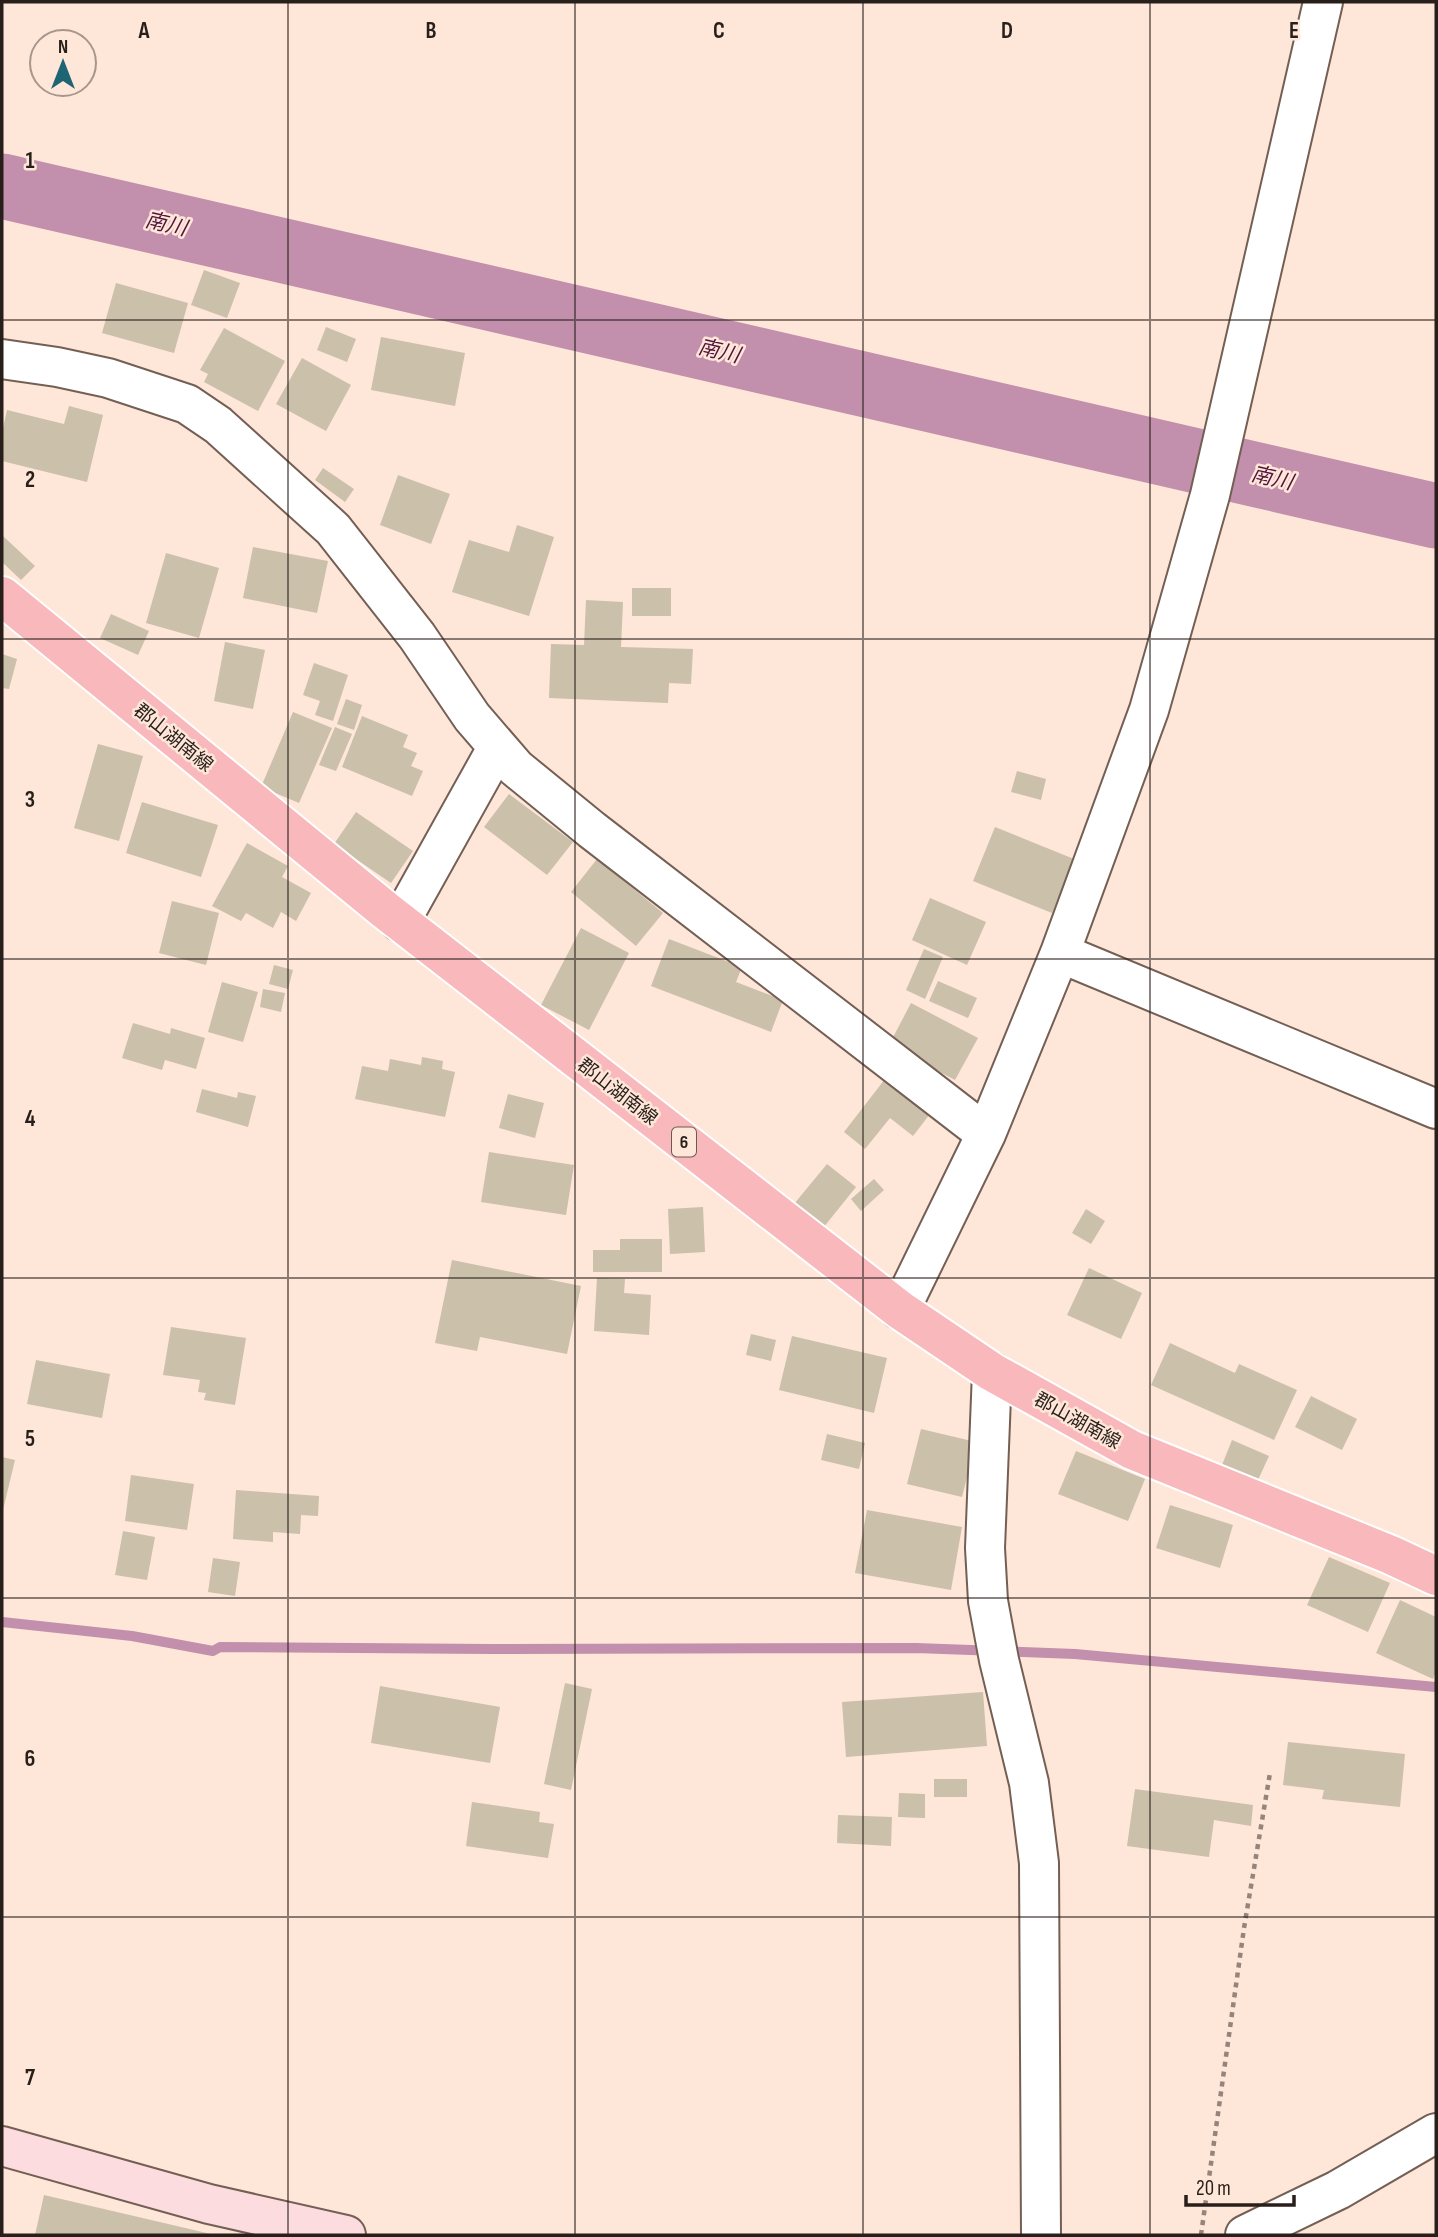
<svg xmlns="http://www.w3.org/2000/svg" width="1438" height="2237" font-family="'Sofia Sans Condensed','Noto Sans JP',sans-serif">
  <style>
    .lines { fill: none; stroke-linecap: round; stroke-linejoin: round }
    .stream { stroke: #c28fac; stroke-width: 10 }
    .river { stroke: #c28fac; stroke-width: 65 }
    .building { fill: #cbc0aa }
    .street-casing { stroke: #745f54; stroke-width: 42 }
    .secondary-casing { stroke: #745f54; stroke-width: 42 }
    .primary-casing { stroke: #fff; stroke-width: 42 }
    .path { stroke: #95847b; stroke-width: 4.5; stroke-dasharray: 5 5; stroke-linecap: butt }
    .street { stroke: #fff; stroke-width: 38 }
    .secondary { stroke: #fcdcde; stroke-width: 38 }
    .primary { stroke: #f8b8bc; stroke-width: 38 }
    .grid { fill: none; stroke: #281f1a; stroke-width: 2; stroke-opacity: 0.55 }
    .labels { text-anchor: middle; stroke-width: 5; stroke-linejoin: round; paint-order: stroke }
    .shield { fill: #fee6d9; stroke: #685b53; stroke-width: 2 }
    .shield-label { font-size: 18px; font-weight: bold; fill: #281f1a }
    .street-label { font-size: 19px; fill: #281f1a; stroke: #fee6d9 }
    .water-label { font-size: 21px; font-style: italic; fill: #51143d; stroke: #fee6d9 }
    .grid-label { font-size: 23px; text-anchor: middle; font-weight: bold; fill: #281f1a; stroke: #fee6d9; stroke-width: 5; stroke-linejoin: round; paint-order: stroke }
  </style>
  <rect width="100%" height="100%" fill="#fee6d9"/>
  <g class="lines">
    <path class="stream" d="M2,1622L132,1636L213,1651L220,1647L491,1649L916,1648L1075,1654L1436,1687"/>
    <path class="river" d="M2,186L1436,516"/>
  </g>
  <path class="building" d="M204,270L240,283L227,318L191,305Z
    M116,283L188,303L174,353L102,333Z
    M326,327L356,339L347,362L317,350Z
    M224,328L285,361L258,411L204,382L208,374L200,370Z
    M381,337L465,353L455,406L371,390Z
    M302,358L351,385L326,431L276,404Z
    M69,406L103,415L87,482L2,461V433L7,410L64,424Z
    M323,468L354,489L345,502L315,480Z
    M398,475L450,494L431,544L380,525Z
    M517,525L554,537L529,616L452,592L469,540L509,552Z
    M3,536L35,566L21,580L2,562Z
    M253,547L328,561L317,613L243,598Z
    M166,553L219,568L199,638L146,623Z
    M632,588H671V616H632Z
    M586,600L623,602L621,647L693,649L691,684L669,683L668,703L549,698L551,644L584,645Z
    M111,614L149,631L138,655L100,638Z
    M225,642L265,650L253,709L214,701Z
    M2,654L17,659L9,689L2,688Z
    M314,663L348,675L333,721L315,715L320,701L303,695Z
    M346,699L362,705L354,730L337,724Z
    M293,712L332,728L299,803L261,787Z
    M362,716L408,735L403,747L417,753L411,766L423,771L412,796L342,767Z
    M335,727L352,734L336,771L319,765Z
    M98,744L143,756L119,841L74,828Z
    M1017,771L1046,779L1041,800L1011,792Z
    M509,794L573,842L547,875L484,827Z
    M142,802L218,825L201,877L126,853Z
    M356,812L413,851L391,883L334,844Z
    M995,827L1074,859L1052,913L973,881Z
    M247,843L288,866L282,877L311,893L296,921L281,912L273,928L246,913L241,921L212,906Z
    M597,859L663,913L636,946L571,892Z
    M930,898L986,922L967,965L912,940Z
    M172,901L219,913L206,965L159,953Z
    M581,928L629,953L589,1030L541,1005Z
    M669,939L742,967L736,982L783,1000L771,1032L651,986Z
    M924,949L943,957L925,999L906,990Z
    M274,965L293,970L288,989L269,984Z
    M938,981L977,998L968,1018L929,1001Z
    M222,982L258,992L243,1042L208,1032Z
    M263,989L285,993L281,1012L260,1007Z
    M911,1003L978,1038L955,1080L889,1045Z
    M133,1023L170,1034L171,1028L205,1038L196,1069L165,1060L162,1070L122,1058Z
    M422,1057L443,1061L442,1069L455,1072L445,1117L355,1099L362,1066L388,1071L390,1059L421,1065Z
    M885,1079L930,1114L913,1136L890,1118L865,1149L844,1132Z
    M202,1089L237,1098L238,1092L256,1096L248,1127L196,1112Z
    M508,1094L544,1103L535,1138L499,1128Z
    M489,1152L574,1165L566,1215L481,1202Z
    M827,1164L856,1187L823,1228L794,1204Z
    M874,1179L884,1190L861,1211L851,1199Z
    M703,1207L705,1252L670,1254L668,1209Z
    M1086,1209L1105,1221L1091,1244L1072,1233Z
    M620,1239H662V1272H593V1250H620Z
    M452,1260L581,1286L567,1354L480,1337L477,1351L435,1343Z
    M1089,1268L1142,1293L1121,1339L1067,1315Z
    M597,1278L625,1279L624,1293L651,1295L649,1335L594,1331Z
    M171,1327L246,1338L235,1405L204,1400L206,1393L198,1392L200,1380L163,1375Z
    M751,1334L776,1340L771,1361L746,1355Z
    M792,1336L887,1358L874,1413L779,1390Z
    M1170,1343L1235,1373L1239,1364L1297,1390L1274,1440L1151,1385Z
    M36,1360L110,1374L102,1418L27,1404Z
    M1311,1396L1357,1419L1342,1450L1295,1427Z
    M921,1429L976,1442L962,1497L907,1484Z
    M827,1434L865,1443L859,1469L821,1460Z
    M1232,1440L1269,1456L1258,1480L1222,1465Z
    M1076,1451L1145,1479L1128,1521L1058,1494Z
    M2,1457L15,1460L3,1510H2Z
    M131,1475L194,1484L187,1530L125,1521Z
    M236,1490L319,1496L318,1516L301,1515L300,1534L273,1532V1542L233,1539Z
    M1170,1505L1233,1525L1220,1568L1156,1548Z
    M867,1510L962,1527L951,1590L855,1573Z
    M123,1531L155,1537L147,1580L115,1575Z
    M1329,1557L1390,1583L1368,1632L1307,1605Z
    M213,1558L240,1562L235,1596L208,1592Z
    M1400,1600L1436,1617V1671L1433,1679L1376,1653Z
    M565,1683L592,1689L571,1790L544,1784Z
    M380,1686L500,1707L490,1763L371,1743Z
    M983,1692L987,1746L846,1757L842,1702Z
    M1288,1742L1405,1754L1400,1807L1322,1799L1324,1790L1283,1785Z
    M934,1779H967V1797H934Z
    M1135,1789L1253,1805L1251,1826L1214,1820L1209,1857L1127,1846Z
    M899,1793L925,1794V1818L898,1817Z
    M472,1802L540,1812L539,1822L554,1824L548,1858L466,1846Z
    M838,1815L892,1817L891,1846L837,1843Z
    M44,2195L211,2234V2235H35Z"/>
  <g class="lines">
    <g class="street-casing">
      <path id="street" d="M2,359L57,367L108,378L187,404L218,425L333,529L417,636L472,717L516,768L592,830L986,1134
        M400,922L497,748
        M1060,953L1149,710L1210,495L1323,2
        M900,1310L986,1134L1060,953L1436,1109
        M992,1372L985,1548L988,1601L999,1660L1029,1783L1039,1863L1041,2235
        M1245,2235L1338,2190L1436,2133"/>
    </g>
    <g class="secondary-casing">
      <path id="secondary" d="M2,2146L209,2204L346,2235"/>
    </g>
    <g class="primary-casing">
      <path id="primary" d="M2,596L385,910L900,1310L992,1372L1132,1450L1391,1555L1436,1576"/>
    </g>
    <path class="path" d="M1201,2235L1244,1928L1270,1773"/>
    <use href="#street" class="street"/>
    <use href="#secondary" class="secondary"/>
    <use href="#primary" class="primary"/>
  </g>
  <path class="grid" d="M288,2V2235M575,2V2235M863,2V2235M1150,2V2235M2,320H1436M2,639H1436M2,959H1436M2,1278H1436M2,1598H1436M2,1917H1436"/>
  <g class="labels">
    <rect class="shield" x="672" y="1127.5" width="24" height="29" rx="5"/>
    <g class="shield-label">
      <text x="684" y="1148">6</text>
    </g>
    <g class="street-label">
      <text transform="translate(174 737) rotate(39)" y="7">郡山湖南線</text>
      <text transform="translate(618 1091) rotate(38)" y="7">郡山湖南線</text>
      <text transform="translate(1078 1420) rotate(29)" y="7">郡山湖南線</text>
    </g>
    <g class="water-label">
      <text transform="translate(166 224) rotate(13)" y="7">南川</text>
      <text transform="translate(719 351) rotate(13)" y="7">南川</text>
      <text transform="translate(1272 478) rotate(13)" y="7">南川</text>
    </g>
  </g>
  <g class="grid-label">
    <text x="144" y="38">A</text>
    <text x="431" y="38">B</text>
    <text x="719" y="38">C</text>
    <text x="1007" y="38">D</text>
    <text x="1294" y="38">E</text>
    <text x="30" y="168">1</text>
    <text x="30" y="487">2</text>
    <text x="30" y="807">3</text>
    <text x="30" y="1126">4</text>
    <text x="30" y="1446">5</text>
    <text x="30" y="1766">6</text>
    <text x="30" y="2085">7</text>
  </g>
  <rect width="1438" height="2237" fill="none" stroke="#281f1a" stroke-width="7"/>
  <g transform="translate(63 63)"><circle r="33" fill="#fee6d9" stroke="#a8968d" stroke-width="2"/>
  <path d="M0-5L12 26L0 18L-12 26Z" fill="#1e6574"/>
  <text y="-10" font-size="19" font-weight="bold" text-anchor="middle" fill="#281f1a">N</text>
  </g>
  <path d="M1186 2195v10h108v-10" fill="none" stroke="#281f1a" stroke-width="3.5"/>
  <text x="1196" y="2195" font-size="21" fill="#281f1a" stroke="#fee6d9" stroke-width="5" paint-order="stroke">20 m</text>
</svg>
